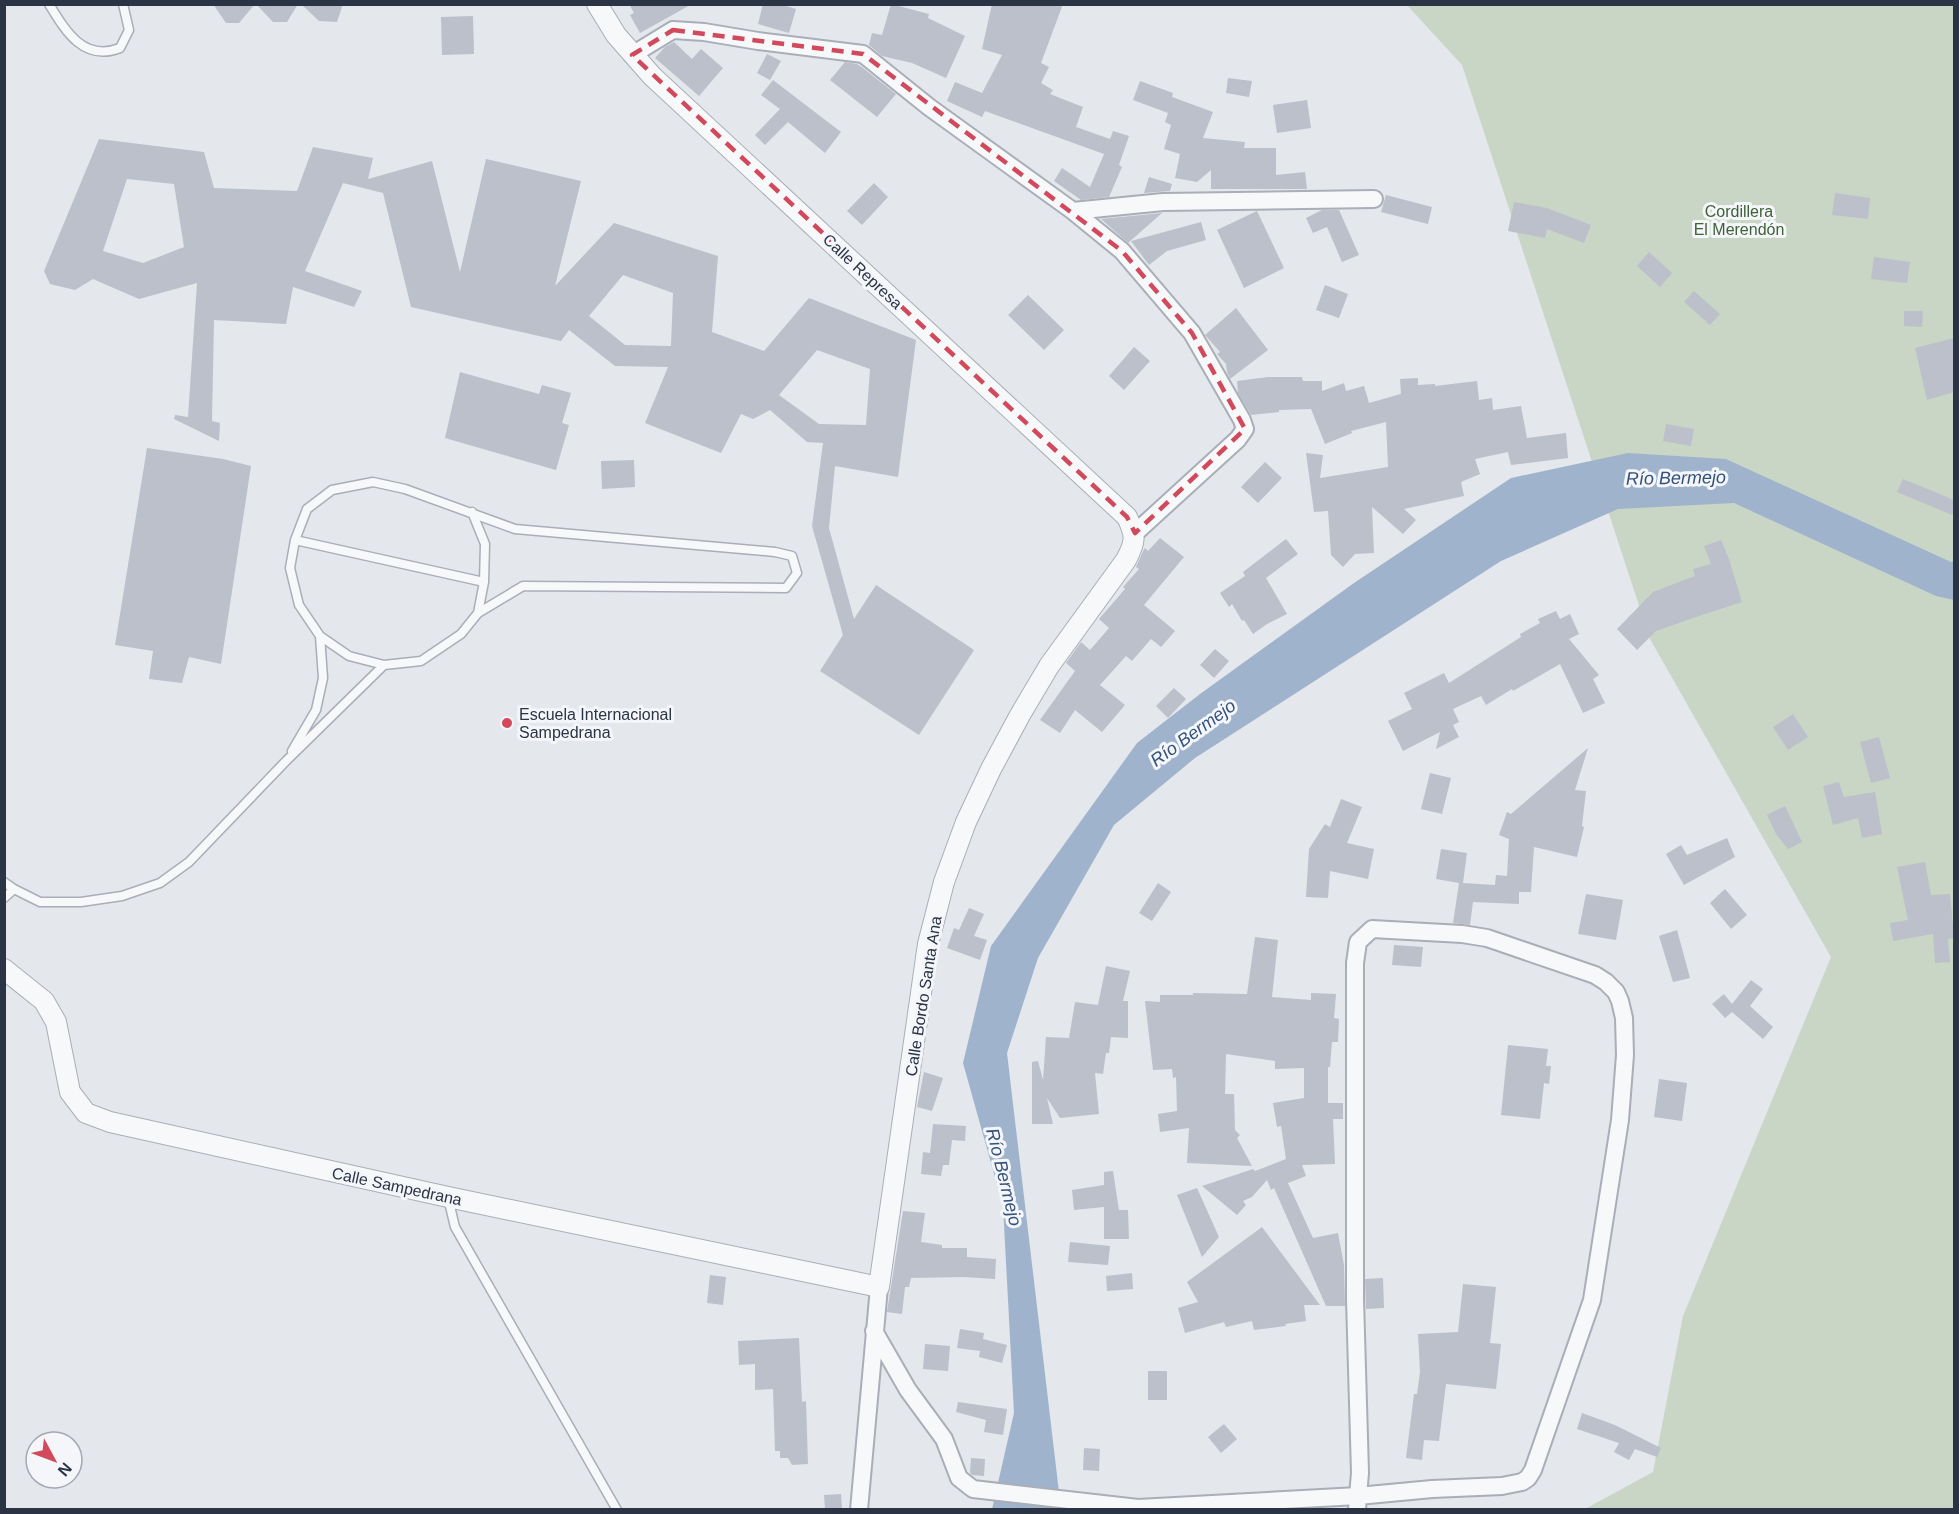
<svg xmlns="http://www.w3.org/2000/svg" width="1959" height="1514" font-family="Arial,sans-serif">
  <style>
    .green { fill: #c9d6c5 }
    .water { fill: #9fb4cc }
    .building { fill: #bbc0ca; fill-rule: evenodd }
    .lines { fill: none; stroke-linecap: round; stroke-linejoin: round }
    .service-casing { stroke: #a9aeb7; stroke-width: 11 }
    .minor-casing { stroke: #a9aeb7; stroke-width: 20 }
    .tertiary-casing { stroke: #a9aeb7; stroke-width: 22 }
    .service { stroke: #f7f8fa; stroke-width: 8 }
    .minor { stroke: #f7f8fa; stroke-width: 16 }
    .tertiary { stroke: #f7f8fa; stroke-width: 20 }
    .marked { fill: none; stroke: #d1495b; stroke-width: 4.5; stroke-dasharray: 12 8; stroke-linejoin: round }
    .poi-dot { fill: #d1495b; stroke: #f4f6f9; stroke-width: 2 }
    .labels { text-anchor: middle; stroke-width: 6; stroke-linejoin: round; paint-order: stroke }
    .park-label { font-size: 16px; fill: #3f6138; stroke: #f4f6f9 }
    .street-label { font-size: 16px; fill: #2b3445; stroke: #f4f6f9 }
    .poi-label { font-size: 16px; fill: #2b3445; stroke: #f4f6f9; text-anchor: start }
    .water-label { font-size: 18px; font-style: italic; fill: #34527a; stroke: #f4f6f9 }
  </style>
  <rect width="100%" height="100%" fill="#e4e7ec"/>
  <path class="green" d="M1407,5H1954V1509H1585L1653,1472L1683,1316L1831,957L1650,639L1462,65Z"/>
  <path class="water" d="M1628,453L1726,459L1951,562L1954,561V600L1936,596L1734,503L1618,509L1501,561L1195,758L1114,825L1038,958L1007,1053L1061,1509H992L1014,1413L1003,1206L963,1063L991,946L1137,743L1200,694L1354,583L1511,478Z"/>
  <path class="building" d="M213,4H255L239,23H226Z
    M256,4H298L287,22H273Z
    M301,4H343L337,22L319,21Z
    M629,4H692L640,33L630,15L634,13Z
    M763,4H780L796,9L789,33L758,24Z
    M891,4L929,14L928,18L965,36L946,78L912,63L882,56L869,45L872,33L882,35Z
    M992,4H1063L1041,63L1049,67L1041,83L1053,90L1050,94L1083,107L1076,127L1110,139L1113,131L1129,136L1119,165L1122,167L1109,197L1081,200L1054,181L1062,168L1090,187L1104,154L985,111L982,117L947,101L955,82L982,93L1002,55L982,49Z
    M473,16L474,54L442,55L441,17Z
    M674,42L692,59L701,49L723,68L699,96L655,58L665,47Z
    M767,54L781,61L770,80L757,73Z
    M845,62L857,64L863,68L896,94L877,117L830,80Z
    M1228,78L1252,81L1249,97L1226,93Z
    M773,80L841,132L825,153L788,122L765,145L755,135L780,109L761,95Z
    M1140,81L1173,93L1172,97L1213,112L1203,138L1245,142L1244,148H1276V175L1305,172L1307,189H1211V170L1197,182L1175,178L1180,154L1164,149L1171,125L1165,122L1168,113L1133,100Z
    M1307,100L1311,128L1277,133L1273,105Z
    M99,139L204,152L214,188L297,191L313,147L373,158L368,179L432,161L460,272L486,159L581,181L555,286L614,223L718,256L712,332L764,351L809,298L916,340L898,477L835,466L829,528L854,619L876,585L974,650L919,735L820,671L843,635L812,526L823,443L807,442L770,410L753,419L741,414L721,453L645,423L668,367L615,366L569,330L561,341L411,307L383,193L343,183L305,271L362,291L354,307L293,287L286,324L214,320L212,421L220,423L219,441L174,419L175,415L188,417L197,283L139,299L93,279L75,290L50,284L44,271ZM127,179L174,184L184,247L143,263L103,251ZM623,275L673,293L671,346L625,345L589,316ZM817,350L870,369L866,425L819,424L779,395Z
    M1149,177L1172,184L1170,191L1144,193Z
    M874,183L888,197L862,225L847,211Z
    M1835,193L1870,198L1868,219L1832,215Z
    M1386,195L1432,207L1428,224L1381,212Z
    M1514,202L1547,208L1591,225L1584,243L1547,229L1545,238L1508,231Z
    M1322,210H1339L1359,255L1342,262L1327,227L1313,233L1306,218Z
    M1257,211L1284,268L1244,288L1217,230Z
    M1162,213L1128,243L1101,219Z
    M1201,222L1206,240L1167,251L1149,265L1131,241Z
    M1649,252L1672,273L1660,287L1637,266Z
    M1874,257L1910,262L1907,283L1871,279Z
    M1325,285L1348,294L1339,318L1316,310Z
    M1694,291L1720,314L1710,325L1684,302Z
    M1028,295L1064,330L1044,350L1008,315Z
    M1236,308L1268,350L1230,379L1227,372L1226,364L1217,354L1220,352L1205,335Z
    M1904,311H1923L1922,327L1904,326Z
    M1954,338V392L1927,400L1915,348Z
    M1134,347L1150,361L1124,390L1109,376Z
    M460,372L539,394L542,385L571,393L562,423L569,425L556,470L445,438Z
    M1268,377H1302L1303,381H1322V391L1344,383L1346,391L1364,386L1369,403L1401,394L1400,379L1418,378V385L1435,384V386L1477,381L1479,400L1492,398L1493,410L1521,406L1527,438L1566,433L1568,458L1511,465L1508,452L1475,459L1480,474L1461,482L1464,496L1404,509L1416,520L1403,534L1372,507L1374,553L1355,554L1343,567L1331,555L1328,511L1314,512L1306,453L1323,455L1320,478L1388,467L1386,422L1351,431L1352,433L1325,444L1311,409L1279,410V412L1251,415L1238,393L1237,381Z
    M1666,424L1694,429L1691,446L1663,441Z
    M147,448L223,459L251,466L221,664L189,657L182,683L149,679L153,651L115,645Z
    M634,460L635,487L602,489L601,461Z
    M1265,462L1282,478L1258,503L1241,487Z
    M1903,479L1954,500V509L1952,515L1897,492Z
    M1160,538L1184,557L1144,605L1175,631L1161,647L1151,639L1132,661L1126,656L1100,685L1125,705L1102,732L1075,710L1060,733L1040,720L1075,671L1066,663L1081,642L1090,650L1109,628L1099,619L1125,589L1123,587L1139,569L1136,567L1143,551L1145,548L1148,551Z
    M1286,539L1298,554L1266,578L1287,614L1267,624L1253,634L1244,620L1242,621L1232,604L1229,607L1220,593L1245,576L1243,572Z
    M1721,540L1729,559L1742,602L1702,615L1656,631L1637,650L1617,629L1653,592L1695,576L1693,569L1711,564L1704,546Z
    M1556,611L1560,619L1570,614L1579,634L1569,639L1599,675L1593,679L1605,703L1583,713L1560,664L1513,691L1512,689L1486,705L1481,696L1453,709L1459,722L1453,725L1459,737L1436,749L1440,732L1403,751L1388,721L1412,709L1404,693L1444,673L1449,683L1521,637L1520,634L1540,623L1538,619Z
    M1215,649L1229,661L1214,678L1200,665Z
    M1174,688L1186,699L1168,718L1156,706Z
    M1793,714L1808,737L1788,750L1773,727Z
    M1879,737L1890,778L1871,783L1860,742Z
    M1588,748L1575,790L1586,791L1582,826L1584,827L1577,857L1534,847L1531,892H1519V904L1473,902L1470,925L1453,923L1459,883L1436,879L1441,849L1467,853L1463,883L1495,885L1496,875L1507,876L1509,839L1499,835L1507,812L1511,814Z
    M1430,773L1451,778L1442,814L1421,809Z
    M1839,782L1844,797L1875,792L1882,834L1862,838L1858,818L1833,825L1823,786Z
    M1341,799L1362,807L1347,843L1374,849L1368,879L1330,871L1328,898L1306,897L1309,849L1325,824L1330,827Z
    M1785,806L1802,842L1788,849L1776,834L1767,815Z
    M1727,838L1735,857L1684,885L1666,854L1681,845L1687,855Z
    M1925,862L1931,895L1950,894L1954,938L1948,939L1950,962L1935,963L1933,934L1893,941L1890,923L1908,920L1897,867Z
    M1158,883L1171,892L1152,921L1139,913Z
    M1725,889L1747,915L1731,929L1710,903Z
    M1586,894L1623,900L1616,940L1578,934Z
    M969,908L984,914L974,936L987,940L980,960L947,948L954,928L959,930Z
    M1677,930L1690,978L1673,982L1659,936Z
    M1255,937L1278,940L1272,997L1311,1000V993L1336,994L1334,1018L1339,1019L1338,1042H1332L1330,1067H1328V1103H1343V1119H1333L1335,1164L1302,1165L1306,1176L1288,1183L1313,1238L1338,1233L1344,1265L1345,1306H1326L1274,1188L1271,1190L1267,1180L1252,1197L1243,1201L1246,1205L1237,1215L1202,1186L1253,1169L1255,1171L1286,1159L1281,1126L1277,1127L1273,1103L1304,1098V1068L1275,1069V1061L1226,1054L1225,1094H1234L1235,1130L1240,1135L1237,1138L1252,1166L1187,1163L1189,1128L1160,1132L1158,1114L1177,1111L1176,1077L1173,1078L1172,1069L1153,1070L1145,1001L1160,1002V995H1193V993L1247,994Z
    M1394,945L1423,947L1421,967L1392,965Z
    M1106,966L1130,971L1123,1001H1128V1038L1111,1037L1109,1053H1106L1103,1074L1095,1073L1099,1114L1060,1118L1047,1098L1053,1124H1032V1062L1038,1061L1043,1080L1046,1037L1069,1038L1075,1002L1098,1005Z
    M1751,980L1763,989L1750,1006L1773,1027L1763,1039L1732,1012L1725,1018L1712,1004L1724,994L1732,1004Z
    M1508,1045L1548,1049L1546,1066H1551L1549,1084L1544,1083L1540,1119L1501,1115Z
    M924,1072L943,1078L932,1111L917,1107Z
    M1659,1079L1687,1083L1682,1121L1654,1117Z
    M933,1124L966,1126L965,1141L952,1140L949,1165H943L941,1176L921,1174L923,1152L930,1153Z
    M1113,1171L1119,1210H1128L1129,1239H1104V1207L1074,1210L1072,1190L1104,1185V1172Z
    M1197,1188L1219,1237L1202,1257L1177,1195Z
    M903,1211L925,1213L921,1242L942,1245V1248H967V1257L996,1259L995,1279L964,1277L911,1278L909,1287H905L902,1314L887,1312Z
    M1262,1227L1320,1305H1304L1306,1321L1285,1324L1286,1326L1254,1330L1252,1321L1226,1327L1224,1322L1185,1333L1178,1308L1198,1302L1187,1282Z
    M1070,1242L1110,1246L1108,1265L1068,1262Z
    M1132,1273L1133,1289L1107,1291L1106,1276Z
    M710,1275L726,1277L723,1305L707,1303Z
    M1383,1278L1384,1308L1366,1309L1365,1279Z
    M1463,1284L1496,1287L1490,1343L1501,1344L1496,1389L1446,1384L1439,1441L1424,1440L1422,1460L1406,1458L1414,1394H1417L1420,1372L1418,1334L1458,1332Z
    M960,1329L984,1333L983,1339L1007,1345L1002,1363L979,1357L980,1351L957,1348Z
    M799,1338L802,1402L806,1401L808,1464L792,1465L788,1458H780V1451H775L773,1389L755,1390V1364L739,1365L738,1341Z
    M925,1344L950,1346L948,1371L923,1369Z
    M1148,1371H1167V1400H1148Z
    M958,1402L1007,1409L1003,1435L984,1432L986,1420L956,1412Z
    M1582,1413L1615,1425L1661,1448L1657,1457L1635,1449L1629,1460L1614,1452L1619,1443L1577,1429Z
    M1224,1424L1237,1439L1221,1453L1208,1437Z
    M1084,1448L1100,1449L1099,1471L1083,1470Z
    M971,1458L985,1459L984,1476L972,1475L970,1473Z
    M841,1494L842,1509H825L824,1495Z"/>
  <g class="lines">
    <g class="service-casing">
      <path id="service" d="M49,4C66,32 84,62 120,48L129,30L123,4
        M373,482L405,489L515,529L775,552L792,556L797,573L786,588L523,586L478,613L461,634L421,661L384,665L349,656L320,636L299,605L290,568L295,540L307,509L332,490Z
        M472,512L485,544L484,582L478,613
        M295,540L484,582
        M292,751L316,710L323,678L320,636
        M4,882L14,889L40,902H81L122,896L160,883L189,862L286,761L384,665
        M4,898L14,889
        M448,1198L455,1227L617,1510"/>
    </g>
    <g class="minor-casing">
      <path id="minor" d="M632,55L673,30L704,32L758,41L863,54L929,107L1073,211L1122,251L1192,333L1242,420L1245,429L1238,439L1135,533
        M1073,211L1163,202L1374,199
        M874,1331L908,1390L944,1439L959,1478L973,1489L1138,1508L1358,1496L1360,1473L1355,1299V963L1358,942L1372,929L1462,934L1487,938L1595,975L1606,982L1616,992L1620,1001L1624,1018L1625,1055L1620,1120L1592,1300L1533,1470L1528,1478L1522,1482L1502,1486L1432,1489L1358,1496L1357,1510
        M859,1510L879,1287"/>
    </g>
    <g class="tertiary-casing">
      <path id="tertiary" d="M4,969L44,1001L56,1022L70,1092L86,1113L110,1122L448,1197L879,1287L928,944L944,882L966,822L991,769L1020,715L1049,666L1126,560C1136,541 1136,536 1127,517L652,76L616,35L597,4"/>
    </g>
    <use href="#service" class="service"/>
    <use href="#minor" class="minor"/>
    <use href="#tertiary" class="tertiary"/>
  </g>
  <path class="marked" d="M673,30L863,54L1122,251L1192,333L1245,429L1135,533L1127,517L632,55Z"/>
  <circle class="poi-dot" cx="507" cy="723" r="6"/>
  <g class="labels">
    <g class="park-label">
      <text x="1739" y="217">Cordillera<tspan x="1739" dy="18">El Merendón</tspan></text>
    </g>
    <g class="street-label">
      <text transform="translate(863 271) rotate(43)" y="6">Calle Represa</text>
      <text transform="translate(923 996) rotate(-81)" y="6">Calle Bordo Santa Ana</text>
      <text transform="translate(397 1186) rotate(12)" y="6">Calle Sampedrana</text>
    </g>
    <g class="poi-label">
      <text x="519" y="720">Escuela Internacional<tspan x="519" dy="18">Sampedrana</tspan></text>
    </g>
    <g class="water-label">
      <text transform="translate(1676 478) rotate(-1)" y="6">Río Bermejo</text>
      <text transform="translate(1193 733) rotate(-36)" y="6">Río Bermejo</text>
      <text transform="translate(1004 1177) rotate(76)" y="6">Río Bermejo</text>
    </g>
  </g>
  <rect width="1959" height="1514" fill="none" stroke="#2b3445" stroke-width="12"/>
  <g transform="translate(54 1460) rotate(131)"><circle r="28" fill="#f4f6f9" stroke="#a4a8b1" stroke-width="1.5"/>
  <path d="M0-4.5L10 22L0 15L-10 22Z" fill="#d1495b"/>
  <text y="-9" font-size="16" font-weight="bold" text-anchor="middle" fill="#2b3445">N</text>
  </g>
</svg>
